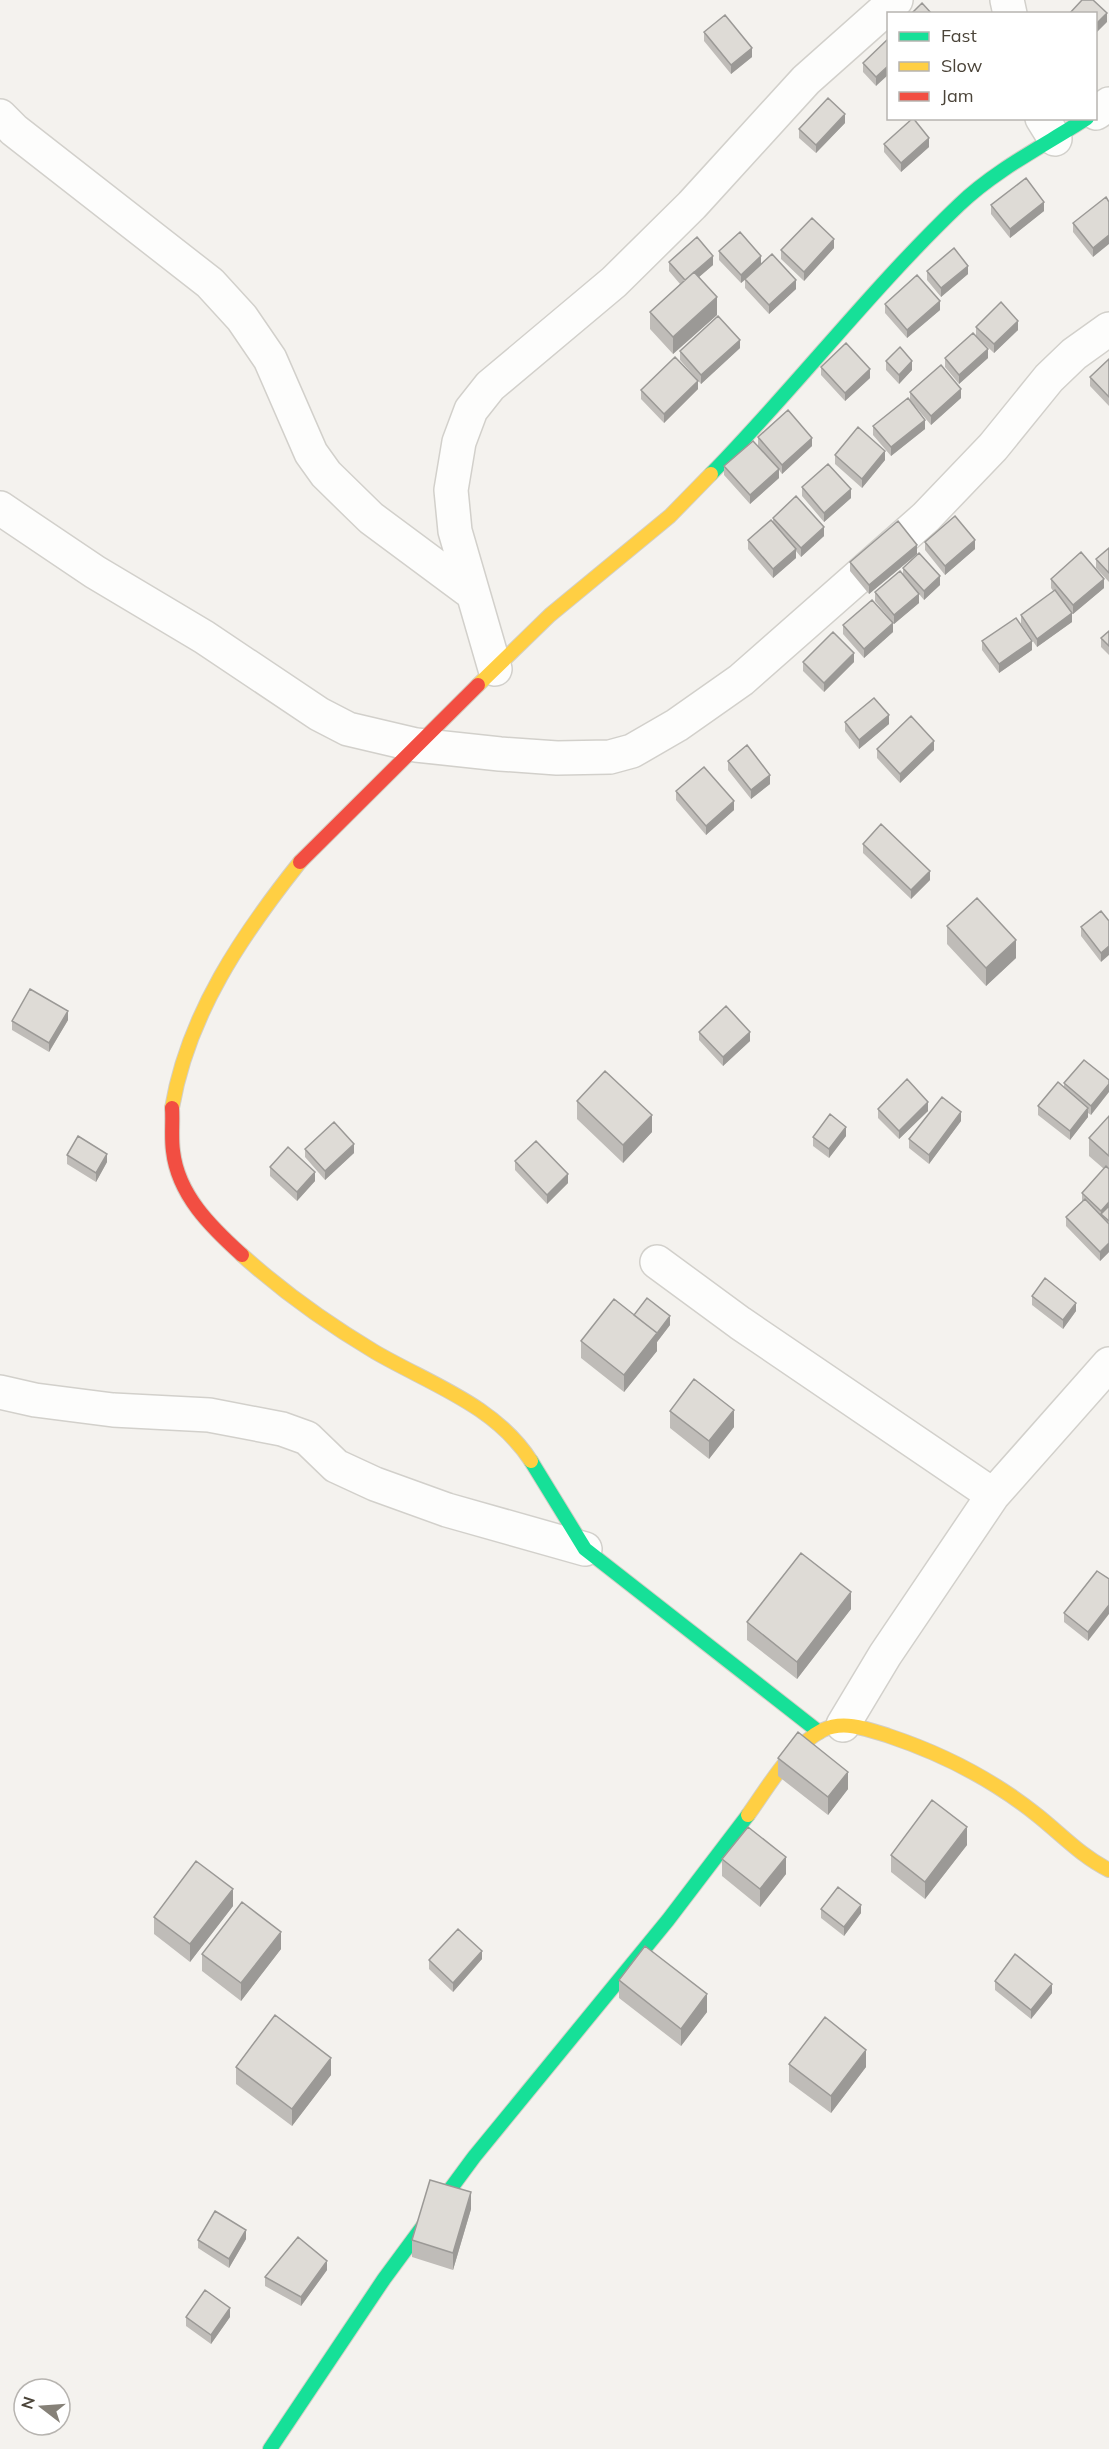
<svg xmlns="http://www.w3.org/2000/svg" width="1109" height="2449" font-family="Mulish,sans-serif">
  <style>
    .lines { fill: none; stroke-linecap: round; stroke-linejoin: round }
    .street-casing { stroke: #d2d0cb; stroke-width: 36 }
    .fast-casing { stroke: #d3cfc5; stroke-width: 16 }
    .slow-casing { stroke: #d3cfc5; stroke-width: 16 }
    .jam-casing { stroke: #d3cfc5; stroke-width: 16 }
    .street { stroke: #fdfdfc; stroke-width: 33 }
    .fast { stroke: #16e098; stroke-width: 14 }
    .slow { stroke: #ffcf43; stroke-width: 14 }
    .jam { stroke: #f24e42; stroke-width: 14 }
    .wall { fill: #bfbcb8 }
    .shaded-wall { fill: #9b9996 }
    .building { fill: #dedbd6; stroke: #9b9996; stroke-width: 1.5 }
  </style>
  <rect width="100%" height="100%" fill="#f4f2ee"/>
  <g class="lines">
    <g class="street-casing">
      <path id="street" d="M1007,0L1010,14
        M1096,113L1109,104
        M0,116L14,130L210,283L242,318L270,359L311,453L326,474L371,518L472,593
        M1042,118L1055,139
        M0,508L95,572L204,637L319,714L348,729L416,745L500,754L557,758L610,757L632,751L677,725L741,680L926,517L993,447L1049,378L1074,354L1109,329
        M495,669L455,531L451,490L459,442L471,410L490,386L614,282L692,205L806,80L896,0
        M657,1262L740,1323L993,1495
        M0,1392L35,1400L113,1410L209,1415L282,1429L307,1438L336,1466L375,1484L447,1510L585,1549
        M843,1725L885,1655L993,1495L1109,1364"/>
    </g>
    <g class="fast-casing">
      <path id="fast" d="M711,474C796,387 871,289 959,205C995,170 1045,145 1087,118
        M531,1461L585,1549L819,1732
        M270,2449L384,2279L474,2157L668,1920L748,1815"/>
    </g>
    <g class="slow-casing">
      <path id="slow" d="M478,685L550,615L670,516L711,474
        M172,1108C188,1014 242,935 300,862
        M242,1255C283,1292 328,1324 375,1352C430,1384 495,1405 531,1461
        M748,1815C769,1786 790,1747 823,1730C844,1720 867,1729 889,1736C943,1754 992,1779 1037,1815C1061,1834 1081,1856 1109,1870"/>
    </g>
    <g class="jam-casing">
      <path id="jam" d="M300,862L478,685
        M172,1108C173,1122 171,1137 173,1151C178,1195 211,1227 242,1255"/>
    </g>
    <use href="#street" class="street"/>
    <use href="#fast" class="fast"/>
    <use href="#slow" class="slow"/>
    <use href="#jam" class="jam"/>
  </g>
  <path class="wall" d="M704,32L752,57L731,74L704,41Z
    M888,39L876,86L863,72V63Z
    M845,123L816,153L799,138V129Z
    M884,144L929,147L901,172L884,152Z
    M1109,202L1093,257L1073,232V223Z
    M991,205L1044,211L1010,238L991,214Z
    M834,248L804,281L781,259V250Z
    M719,251L761,264L796,289L769,314L745,288V280L741,283L719,260Z
    M669,262L713,265L699,277L717,315L673,354L650,329V312L680,284L669,271Z
    M927,271L968,274L941,297L927,280Z
    M885,304L940,310L907,338L885,313Z
    M976,327L1018,330L994,353L976,336Z
    M740,348L701,384L680,360V351Z
    M945,358H988L959,384L945,367Z
    M1109,359V406L1090,386V377Z
    M886,361L912,370L899,384L886,370Z
    M821,367L870,378L845,401L821,375Z
    M698,389L664,423L641,399V390Z
    M910,392L961,398L931,425L915,406L925,429L891,456L873,435V426L910,401Z
    M758,437L812,446L782,474L779,470V478L750,504L724,475V466L758,446Z
    M835,455L885,460L862,488L835,464Z
    M802,487L851,498L824,522L802,496Z
    M773,518L824,536L801,557L796,551V558L773,578L748,549V540L773,522Z
    M925,542L975,549L945,575L925,550Z
    M1109,548V582L1096,568V559Z
    M917,554L869,594L850,571V562Z
    M903,568L940,585L924,600L919,594V603L894,624L875,601V592L903,574Z
    M1051,579L1104,588L1073,614L1071,612L1072,622L1037,647L1021,624V615L1054,592L1051,588Z
    M843,625L893,632L864,658L843,634Z
    M1109,631V655L1101,647V638Z
    M982,641L1032,650L999,673L982,650Z
    M803,662H854L824,692L803,671Z
    M845,722L889,724L859,749L845,731Z
    M877,749L934,750L900,783L877,758Z
    M728,761L770,784L751,799L728,770Z
    M676,791L734,810L706,835L676,800Z
    M863,844L930,880L911,899L863,853Z
    M1109,921L1101,962L1081,936V927Z
    M947,926L1016,958L986,986L947,944Z
    M68,1020L49,1052L12,1030V1021Z
    M699,1032L750,1041L723,1066L699,1040Z
    M1109,1080L1091,1115L1088,1113V1117L1070,1140L1038,1115V1106L1064,1088V1083Z
    M577,1101L652,1132L623,1163L577,1119Z
    M878,1109L928,1111L899,1139L878,1118Z
    M1109,1116V1252L1100,1261L1066,1226V1217L1082,1202V1193L1104,1169L1089,1156V1138Z
    M961,1121L929,1164L909,1148V1139Z
    M846,1136L829,1158L813,1146V1137Z
    M305,1149L354,1153L325,1180L305,1157Z
    M67,1155L107,1162L96,1182L67,1164Z
    M515,1161L568,1183L547,1204L515,1170Z
    M270,1167L315,1181L297,1201L270,1176Z
    M1032,1296L1076,1311L1063,1329L1032,1305Z
    M634,1315L670,1325L657,1342V1351L624,1392L581,1358V1341Z
    M670,1411L734,1427L709,1459L670,1428Z
    M1109,1579L1088,1641L1064,1622V1613Z
    M851,1609L797,1679L747,1640V1622Z
    M778,1758L848,1789L828,1815L778,1776Z
    M967,1845L925,1899L891,1872V1855Z
    M722,1859L786,1874L760,1907L722,1876Z
    M233,1906L190,1962L154,1934V1917Z
    M821,1909L861,1913L844,1936L821,1918Z
    M281,1949L241,2001L202,1971V1954Z
    M482,1959L453,1992L429,1969V1960Z
    M619,1980L707,2012L681,2046L619,1998Z
    M995,1981L1052,1993L1031,2019L995,1990Z
    M789,2064L866,2067L831,2113L789,2082Z
    M236,2067L331,2075L292,2126L236,2084Z
    M471,2209L453,2270L412,2257V2240Z
    M246,2239L229,2268L198,2248V2240Z
    M327,2270L301,2306L265,2286V2277Z
    M186,2317H230L211,2344L186,2326Z"/>
  <path class="shaded-wall" d="M1107,13V22L1095,34V25Z
    M752,48V57L731,74V65Z
    M888,66V75L876,86V77Z
    M845,114V123L816,153V145Z
    M929,138V147L901,172V163Z
    M1044,202V211L1010,238V229Z
    M1109,235V244L1093,257V248Z
    M834,239V248L804,281V272Z
    M713,256V265L685,289V280Z
    M761,256V265L741,283V275Z
    M968,266V274L941,297V288Z
    M796,280V289L769,314V305Z
    M717,297V315L673,354V337Z
    M940,301V310L907,338V330Z
    M1018,321V330L994,353V344Z
    M740,340V348L701,384V375Z
    M988,349V358L959,384V375Z
    M912,361V370L899,384V375Z
    M870,369V378L845,401V393Z
    M698,381V389L664,423V414Z
    M961,389V398L931,425V416Z
    M925,420V429L891,456V447Z
    M812,438V446L782,474V465Z
    M885,451V460L862,488V479Z
    M779,469V478L750,504V495Z
    M851,489V498L824,522V513Z
    M824,527V536L801,557V548Z
    M975,540V549L945,575V566Z
    M917,545V554L869,594V585Z
    M796,549V558L773,578V569Z
    M940,576V585L924,600V591Z
    M1104,579V588L1073,614V605Z
    M919,594V603L894,624V615Z
    M1072,613V622L1037,647V639Z
    M893,623V632L864,658V649Z
    M1032,641V650L999,673V664Z
    M854,653V662L824,692V683Z
    M889,715V724L859,749V740Z
    M934,741V750L900,783V774Z
    M770,775V784L751,799V790Z
    M734,801V810L706,835V826Z
    M930,871V880L911,899V890Z
    M1016,940V958L986,986V968Z
    M1109,946V955L1101,962V953Z
    M68,1011V1020L49,1052V1043Z
    M750,1032V1041L723,1066V1057Z
    M1109,1084V1092L1091,1115V1106Z
    M928,1102V1111L899,1139V1131Z
    M1088,1108V1117L1070,1140V1131Z
    M961,1112V1121L929,1164V1155Z
    M652,1115V1132L623,1163V1145Z
    M846,1127V1136L829,1158V1149Z
    M354,1144V1153L325,1180V1171Z
    M107,1154V1162L96,1182V1173Z
    M315,1172V1181L297,1201V1192Z
    M568,1174V1183L547,1204V1195Z
    M1109,1202V1211L1101,1214V1220V1211Z
    M1109,1243V1252L1100,1261V1252Z
    M1076,1303V1311L1063,1329V1320Z
    M670,1316V1325L657,1342V1351L624,1392V1375Z
    M734,1410V1427L709,1459V1441Z
    M851,1592V1609L797,1679V1662Z
    M1109,1605V1614L1088,1641V1632Z
    M848,1772V1789L828,1815V1797Z
    M967,1827V1845L925,1899V1882Z
    M786,1857V1874L760,1907V1889Z
    M233,1889V1906L190,1962V1944Z
    M861,1905V1913L844,1936V1927Z
    M281,1932V1949L241,2001V1983Z
    M482,1951V1959L453,1992V1983Z
    M1052,1984V1993L1031,2019V2010Z
    M707,1994V2012L681,2046V2029Z
    M866,2050V2067L831,2113V2096Z
    M331,2058V2075L292,2126V2109Z
    M471,2192V2209L453,2270V2253Z
    M246,2230V2239L229,2268V2259Z
    M327,2261V2270L301,2306V2297Z
    M230,2308V2317L211,2344V2335Z"/>
  <path class="building" d="M1082,0H1093L1107,13L1095,25V14H1069Z
    M922,3L932,14H911Z
    M725,15L752,48L731,65L704,32Z
    M888,39V66L876,77L863,63Z
    M828,98L845,114L816,145L799,129Z
    M913,118L929,138L901,163L884,144Z
    M1026,178L1044,202L1010,229L991,205Z
    M1106,197L1109,202V235L1093,248L1073,223Z
    M812,218L834,239L804,272L781,250Z
    M740,232L761,256L741,275L719,251Z
    M697,237L713,256L685,280L669,262Z
    M954,248L968,266L941,288L927,271Z
    M772,254L796,280L769,305L745,279Z
    M694,272L717,297L673,337L650,312Z
    M917,275L940,301L907,330L885,304Z
    M1001,302L1018,321L994,344L976,327Z
    M718,316L740,340L701,375L680,351Z
    M973,333L988,349L959,375L945,358Z
    M846,343L870,369L845,393L821,367Z
    M900,347L912,361L899,375L886,361Z
    M675,357L698,381L664,414L641,390Z
    M1109,359V397L1090,377Z
    M941,365L961,389L931,416L910,392Z
    M908,398L925,420L891,447L873,426Z
    M788,410L812,438L782,465L758,437Z
    M858,427L885,451L862,479L835,455Z
    M753,441L779,469L750,495L724,466Z
    M828,464L851,489L824,513L802,487Z
    M796,496L824,527L801,548L773,518Z
    M955,516L975,540L945,566L925,542Z
    M771,520L796,549L773,569L748,540Z
    M898,521L917,545L869,585L850,562Z
    M1109,548V573L1096,559Z
    M1081,552L1104,579L1073,605L1051,579Z
    M919,553L940,576L924,591L903,568Z
    M900,571L919,594L894,615L875,592Z
    M1055,590L1072,613L1037,639L1021,615Z
    M872,600L893,623L864,649L843,625Z
    M1016,618L1032,641L999,664L982,641Z
    M1109,631V646L1101,638Z
    M833,632L854,653L824,683L803,662Z
    M874,698L889,715L859,740L845,722Z
    M911,716L934,741L900,774L877,749Z
    M747,745L770,775L751,790L728,761Z
    M704,767L734,801L706,826L676,791Z
    M881,824L930,871L911,890L863,844Z
    M977,898L1016,940L986,968L947,926Z
    M1101,911L1109,921V946L1101,953L1081,927Z
    M30,989L68,1011L49,1043L12,1021Z
    M726,1006L750,1032L723,1057L699,1032Z
    M1084,1060L1109,1080V1084L1091,1106L1064,1083Z
    M605,1071L652,1115L623,1145L577,1101Z
    M907,1079L928,1102L899,1131L878,1109Z
    M1058,1082L1088,1108L1070,1131L1038,1106Z
    M942,1097L961,1112L929,1155L909,1139Z
    M830,1114L846,1127L829,1149L813,1137Z
    M1109,1116V1156L1089,1138Z
    M334,1122L354,1144L325,1171L305,1149Z
    M78,1136L107,1154L96,1173L67,1155Z
    M536,1141L568,1174L547,1195L515,1161Z
    M288,1147L315,1172L297,1192L270,1167Z
    M1106,1166L1109,1169V1202L1101,1211L1082,1193Z
    M1085,1199L1109,1224V1243L1100,1252L1066,1217Z
    M1109,1206V1221L1101,1214Z
    M1045,1278L1076,1303L1063,1320L1032,1296Z
    M647,1298L670,1316L655,1336L657,1333L634,1315Z
    M614,1299L657,1333L624,1375L581,1341Z
    M694,1379L734,1410L709,1441L670,1411Z
    M801,1553L851,1592L797,1662L747,1622Z
    M1097,1571L1109,1579V1605L1088,1632L1064,1613Z
    M798,1732L848,1772L828,1797L778,1758Z
    M932,1800L967,1827L925,1882L891,1855Z
    M748,1827L786,1857L760,1889L722,1859Z
    M196,1861L233,1889L190,1944L154,1917Z
    M838,1887L861,1905L844,1927L821,1909Z
    M242,1902L281,1932L241,1983L202,1954Z
    M458,1929L482,1951L453,1983L429,1960Z
    M645,1946L707,1994L681,2029L619,1980Z
    M1015,1954L1052,1984L1031,2010L995,1981Z
    M275,2015L331,2058L292,2109L236,2067Z
    M825,2017L866,2050L831,2096L789,2064Z
    M430,2180L471,2192L453,2253L412,2240Z
    M215,2211L246,2230L229,2259L198,2240Z
    M298,2237L327,2261L301,2297L265,2277Z
    M205,2290L230,2308L211,2335L186,2317Z"/>
  <rect x="887" y="12" width="210" height="108" fill="#ffffff" stroke="#b7b4b0" stroke-width="1.5"/>
  <rect x="899" y="32" width="30" height="9" fill="#16e098" stroke="#b7b4b0" stroke-width="1.5"/>
  <text x="941" y="42" font-size="18" fill="#4b4439">Fast</text>
  <rect x="899" y="62" width="30" height="9" fill="#ffcf43" stroke="#b7b4b0" stroke-width="1.5"/>
  <text x="941" y="72" font-size="18" fill="#4b4439">Slow</text>
  <rect x="899" y="92" width="30" height="9" fill="#f24e42" stroke="#b7b4b0" stroke-width="1.5"/>
  <text x="941" y="102" font-size="18" fill="#4b4439">Jam</text>
  <g transform="translate(42 2407) rotate(287)"><circle r="28" fill="#ffffff" stroke="#b7b4b0" stroke-width="1.5"/>
  <path d="M0-4.5L10 22L0 15L-10 22Z" fill="#868178"/>
  <text y="-9" font-size="16" font-weight="bold" text-anchor="middle" fill="#4b4439">N</text>
  </g>
</svg>
